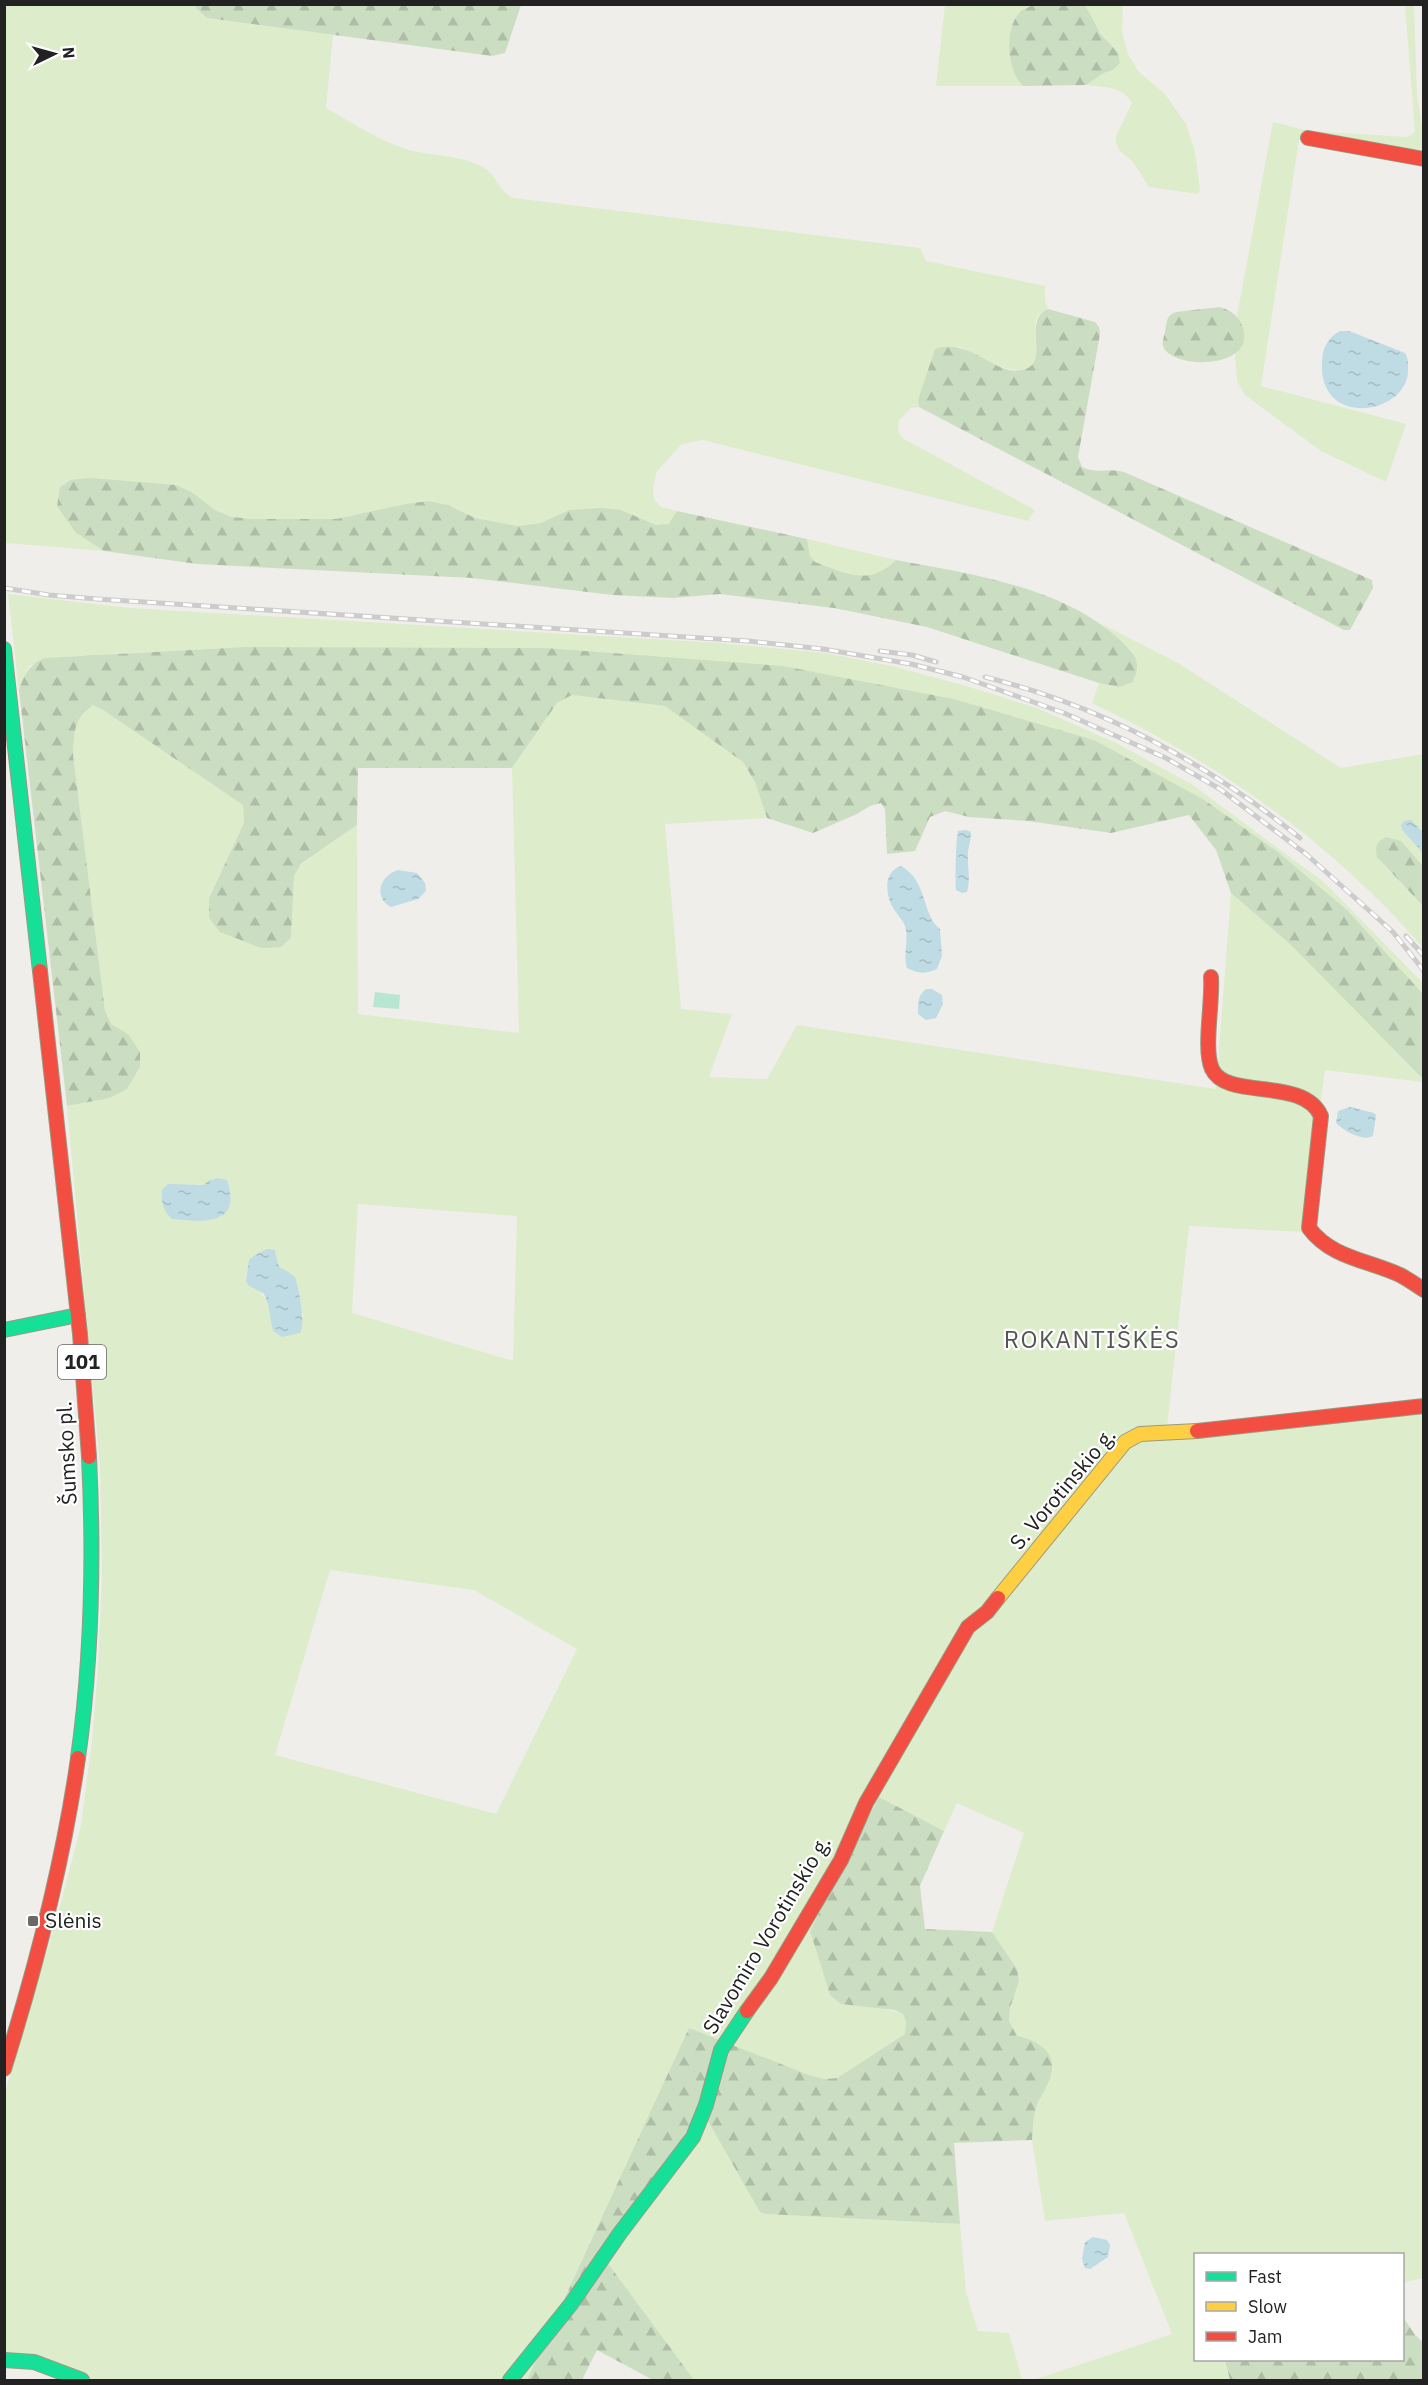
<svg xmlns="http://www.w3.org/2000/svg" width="1428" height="2385" font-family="'IBM Plex Sans',sans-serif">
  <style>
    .grass { fill: #ddeccb; fill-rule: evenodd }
    .forest { fill: url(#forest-firs) }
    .pitch { fill: #b7e6d2 }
    .water { fill: url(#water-ripples) }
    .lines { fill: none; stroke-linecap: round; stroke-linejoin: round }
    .fast-casing { stroke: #999a82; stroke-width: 16 }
    .slow-casing { stroke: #999a82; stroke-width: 16 }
    .jam-casing { stroke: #999a82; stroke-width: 16 }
    .fast { stroke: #16e098; stroke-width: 14 }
    .slow { stroke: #ffcf43; stroke-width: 14 }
    .jam { stroke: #f24e42; stroke-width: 14 }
    .rail-casing { stroke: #ccc; stroke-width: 5 }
    .rail { stroke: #fff; stroke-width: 3; stroke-dasharray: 9; stroke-linecap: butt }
    .poi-dot { fill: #6a6968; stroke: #fff; stroke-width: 2 }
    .labels { text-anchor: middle; stroke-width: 4.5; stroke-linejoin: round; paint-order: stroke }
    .shield { fill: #fff; stroke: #646464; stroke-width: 1.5 }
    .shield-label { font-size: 20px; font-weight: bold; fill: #222 }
    .street-label { font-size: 21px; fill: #222; stroke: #fff }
    .poi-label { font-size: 21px; fill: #222; stroke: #fff; text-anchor: start }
    .quarter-label { font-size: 24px; letter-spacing: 1.5px; fill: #555; stroke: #fff }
  </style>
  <defs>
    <pattern id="forest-firs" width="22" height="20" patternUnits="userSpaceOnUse" patternTransform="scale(1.5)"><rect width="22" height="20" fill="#cbdec1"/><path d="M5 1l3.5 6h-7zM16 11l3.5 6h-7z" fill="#aebea6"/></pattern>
    <pattern id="water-ripples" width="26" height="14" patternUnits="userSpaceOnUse" patternTransform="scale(1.5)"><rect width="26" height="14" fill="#bfdbe3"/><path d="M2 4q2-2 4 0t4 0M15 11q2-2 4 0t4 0" fill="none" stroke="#a4bcc2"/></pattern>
  </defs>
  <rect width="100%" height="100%" fill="#f0eeeb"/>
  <path class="grass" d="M4,5H195L196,8L207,18L333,35L326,108C353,123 379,141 409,150C432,156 460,155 481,166C496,173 498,191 513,198L920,248L926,261L1045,286V301L1048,309C1043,311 1039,313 1037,318C1030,332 1051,378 1010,369C993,366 974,354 958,346L918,400L919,407L911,408L899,420L898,430L902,438L1035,510L1028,521L703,440L682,444L657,471L653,487L654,499L661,507L677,511L669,525H656L621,510H569L541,523L518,526L475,518L448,505L429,501L405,504L336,519H253L232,517L215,510L193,493L76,533L104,551L5,543Z
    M945,5H1034C1030,7 1024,9 1021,11C1003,28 1007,71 1023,86H936Z
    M1085,5H1123L1122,32L1128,54L1138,71L1165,94L1186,124L1195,152L1200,190L1198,194L1149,187L1133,162L1119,150L1116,142V136L1132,103C1123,86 1102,87 1086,85L1104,73L1114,70L1108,42L1091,20Z
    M1405,5H1414L1417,96L1423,133V150L1299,140L1261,386L1406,424L1386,482L1321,451L1245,395L1237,381L1235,354C1245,343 1243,330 1237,316L1273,122L1309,131L1408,137L1415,132Z
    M807,539L896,560C868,587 848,573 815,562L810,556Z
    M8,594L130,608L720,643L825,653L896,667L963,685L1037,708L1116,743L1193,785L1325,883L1423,983V994L1347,911L1278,852L1203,799L1094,740L954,699L782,666L245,647L45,658L29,666L19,690Z
    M1102,624L1178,663L1341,768L1423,754V866L1401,841L1377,857L1423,906V948C1332,842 1218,763 1092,703L1099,683L1120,687L1133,682L1138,668L1132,651Z
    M572,695L665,706L678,714L743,762L755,782L767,818L665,824L681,1009L732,1014L709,1077L767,1079L797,1025L1216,1089L1231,893L1290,944L1423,1079V1082L1325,1070L1302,1232L1189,1226L1166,1436L1423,1409V2278L1403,2283L1402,2254H1196V2360H1225L1230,2380H1033L1172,2334L1124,2213L1045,2221L1032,2140L1035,2110L1053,2069L1027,2038L1017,2037L1009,2021L1010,2008L1019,1981L1017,1969L992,1932L1024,1833L957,1803L944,1831L879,1797L810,1931L830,1995L903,2014L906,2022L905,2034L837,2078L825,2079L809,2075L689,2029L527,2380H95L39,2356L5,2353V2092L56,1921L81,1825L92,1741L98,1669L102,1574L100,1465L67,1106L110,1098L127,1089L140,1067L128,1034L111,1024L105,1011L73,754C75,730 73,720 93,705L103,710L243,805L244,823L209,898L291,938L294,876L301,865L357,825L358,1014L519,1033L512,768L557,703ZM227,1180C233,1197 233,1205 220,1218L195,1184L204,1185ZM358,1204L517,1216L513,1361L352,1313ZM263,1252L277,1261L283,1272L292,1274C299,1290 297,1302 304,1317L268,1304C256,1278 233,1293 255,1255ZM330,1570L474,1590L577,1649L496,1814L275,1755Z
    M700,2106L760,2211L765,2214L960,2224L966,2292L978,2331L1009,2333L1022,2380H694L597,2250L679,2144Z"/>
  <path class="forest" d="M1034,4L1085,5L1100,33L1118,53L1120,63L1113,70L1104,73L1086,85L1023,86C1007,71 1003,28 1021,11C1024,9 1030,7 1034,4Z
    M195,5V4L521,5L505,53L492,56L207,18L196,8Z
    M1220,307C1232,311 1239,316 1243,328C1256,370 1171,370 1163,346C1162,342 1164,337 1165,332C1166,326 1166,320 1170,315L1176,312Z
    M1048,309L1095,322L1099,327L1100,334L1078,457L1082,467C1096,474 1109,468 1124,472L1372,580L1373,588L1350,630H1344L919,407L918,400L935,349C970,337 995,376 1022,370C1052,364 1021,320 1048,309Z
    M90,478L176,485L193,493L215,510L232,517L253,519H336L405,504L429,501L448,505L475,518L518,526L541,523L569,510L601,508L621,510L656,525L669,524L677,511L807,539L810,556L815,562C847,573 868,587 896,560C971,574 1060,586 1119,639C1127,647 1139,656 1137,669C1137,673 1134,678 1133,682L1120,687L1099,683L927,627L834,608L720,594L673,598L612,595L472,578L197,564L104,551L76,533L57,506L60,487L71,480Z
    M245,647L545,648L783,666L954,699L1094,740L1203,799L1278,852L1348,911L1423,994V1079L1290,944L1231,893L1216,850L1189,815L1111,833L1028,821L969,817L945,811L930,817L915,851L887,854L885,809L881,803L870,806L857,814L813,833L767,818L755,782L743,762L665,706L572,695L557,703L512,768H358L357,825L301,864L294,876L291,938L281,947L261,948L220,932L209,918V898L244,823L243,805L103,710L93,705C73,720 75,730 73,754L105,1011L111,1024L128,1034L140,1052V1067L127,1089L110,1098L67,1106L19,690C25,674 29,664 45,658Z
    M1386,837L1401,841L1423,866V906L1377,857C1375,847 1376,842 1386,837Z
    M879,1797L944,1831L920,1886L925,1929L992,1932L1017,1969L1019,1981L1010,2008L1009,2021L1017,2036C1041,2041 1060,2055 1049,2081C1045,2091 1037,2101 1035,2112C1033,2121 1033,2131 1032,2140L954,2143L960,2224L765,2214L760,2212L700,2107L679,2144L598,2250L694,2380H653L597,2350L582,2380H527L689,2028L809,2075L825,2079L837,2078L905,2034L906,2022L903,2014L894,2010L841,2004L830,1995L810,1931Z
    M1403,2317L1415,2335L1423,2342V2380H1230L1225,2360H1402Z"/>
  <path class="pitch" d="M375,992L400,995L399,1009L373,1007Z"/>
  <path class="water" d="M1340,331H1349L1405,353C1409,360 1408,364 1408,371C1407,415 1318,429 1322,362C1322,349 1328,337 1340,331Z
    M1411,820L1423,832V853L1403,831L1401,825L1404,821Z
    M966,830L971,832C971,840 969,845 968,852C967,866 971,878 967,892L962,893L956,890C955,882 956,836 958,831Z
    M901,866C928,881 922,916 940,929L942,956L937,969C925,974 919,974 907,968C903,956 908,943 906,930C905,921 896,914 892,906C885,892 884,871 901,866Z
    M398,870L417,873L425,883L426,891L418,899L391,907C372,896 381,875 398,870Z
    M926,989H932L942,995L943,1004L936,1018L926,1020L918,1014C918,1004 917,996 926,989Z
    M1350,1107L1374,1113L1376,1115L1373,1136C1363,1142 1344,1131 1336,1123L1338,1111Z
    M217,1178L227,1180C243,1226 203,1222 172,1219C163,1210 161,1203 162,1190L168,1184L204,1185L208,1181Z
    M267,1249L275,1250C279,1274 281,1265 295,1277C299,1289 306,1324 300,1333L282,1337L273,1331L268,1304L264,1294L248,1285L246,1280L249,1260L255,1255Z
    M1093,2237L1107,2240L1110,2245L1108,2257L1090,2269L1085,2268L1082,2259L1085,2242Z"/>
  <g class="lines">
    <g class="fast-casing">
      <path id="fast" d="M4,649L40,971
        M4,1330L78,1315
        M78,1758C92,1658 94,1558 89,1457
        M4,2360L34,2362L82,2380
        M510,2380L571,2304L620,2233L693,2137L706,2105L721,2050L747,2011"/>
    </g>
    <g class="slow-casing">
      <path id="slow" d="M998,1598L1125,1442L1140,1434L1197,1431"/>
    </g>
    <g class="jam-casing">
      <path id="jam" d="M1308,138L1424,159
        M40,971L80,1334L89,1457
        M1211,977C1213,1002 1203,1049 1212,1069C1227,1101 1303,1076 1321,1116L1309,1228C1331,1258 1368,1260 1400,1275C1408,1279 1416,1285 1424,1290
        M1197,1431L1424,1406
        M747,2011L771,1978L841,1860L866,1803L968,1627L987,1612L998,1598
        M4,2069C36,1967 63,1864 78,1758"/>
    </g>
    <use href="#fast" class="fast"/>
    <use href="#slow" class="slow"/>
    <use href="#jam" class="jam"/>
    <g class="rail-casing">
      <path id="rail" d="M4,588L49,595L97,599L748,641L823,649L911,664L963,677L1064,713L1166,758L1220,789L1306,854L1393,932L1424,971
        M880,651L912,655L936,662
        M985,677C1101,706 1207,763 1300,838
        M1406,936L1424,956"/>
    </g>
    <use href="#rail" class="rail"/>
  </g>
  <rect class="poi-dot" x="27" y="1915" width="12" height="12" rx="3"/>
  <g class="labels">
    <rect class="shield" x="58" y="1345" width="48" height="34" rx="4.5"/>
    <g class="shield-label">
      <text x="82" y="1369">101</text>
    </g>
    <g class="street-label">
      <text transform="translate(67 1453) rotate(-93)" y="7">Šumsko pl.</text>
      <text transform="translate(1063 1489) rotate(-50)" y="7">S. Vorotinskio g.</text>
      <text transform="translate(767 1935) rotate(-59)" y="7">Slavomiro Vorotinskio g.</text>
    </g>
    <g class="poi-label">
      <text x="45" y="1928">Slėnis</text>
    </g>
    <g class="quarter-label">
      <text x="1092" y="1348">ROKANTIŠKĖS</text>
    </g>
  </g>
  <rect width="1428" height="2385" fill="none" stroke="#222222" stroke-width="12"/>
  <rect x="1194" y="2253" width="210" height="108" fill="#ffffff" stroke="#a7a7a7" stroke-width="1.5"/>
  <rect x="1206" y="2272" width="30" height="9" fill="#16e098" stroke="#a7a7a7" stroke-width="1.5"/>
  <text x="1248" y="2283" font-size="18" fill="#222222">Fast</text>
  <rect x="1206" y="2302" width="30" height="9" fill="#ffcf43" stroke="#a7a7a7" stroke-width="1.5"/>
  <text x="1248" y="2313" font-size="18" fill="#222222">Slow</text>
  <rect x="1206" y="2332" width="30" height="9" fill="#f24e42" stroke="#a7a7a7" stroke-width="1.5"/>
  <text x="1248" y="2343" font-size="18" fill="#222222">Jam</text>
  <g transform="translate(54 54) rotate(85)" stroke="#ffffff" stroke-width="4.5" paint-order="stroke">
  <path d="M0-4.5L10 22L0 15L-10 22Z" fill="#222222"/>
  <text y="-9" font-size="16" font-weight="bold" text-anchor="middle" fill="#222222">N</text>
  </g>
</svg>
